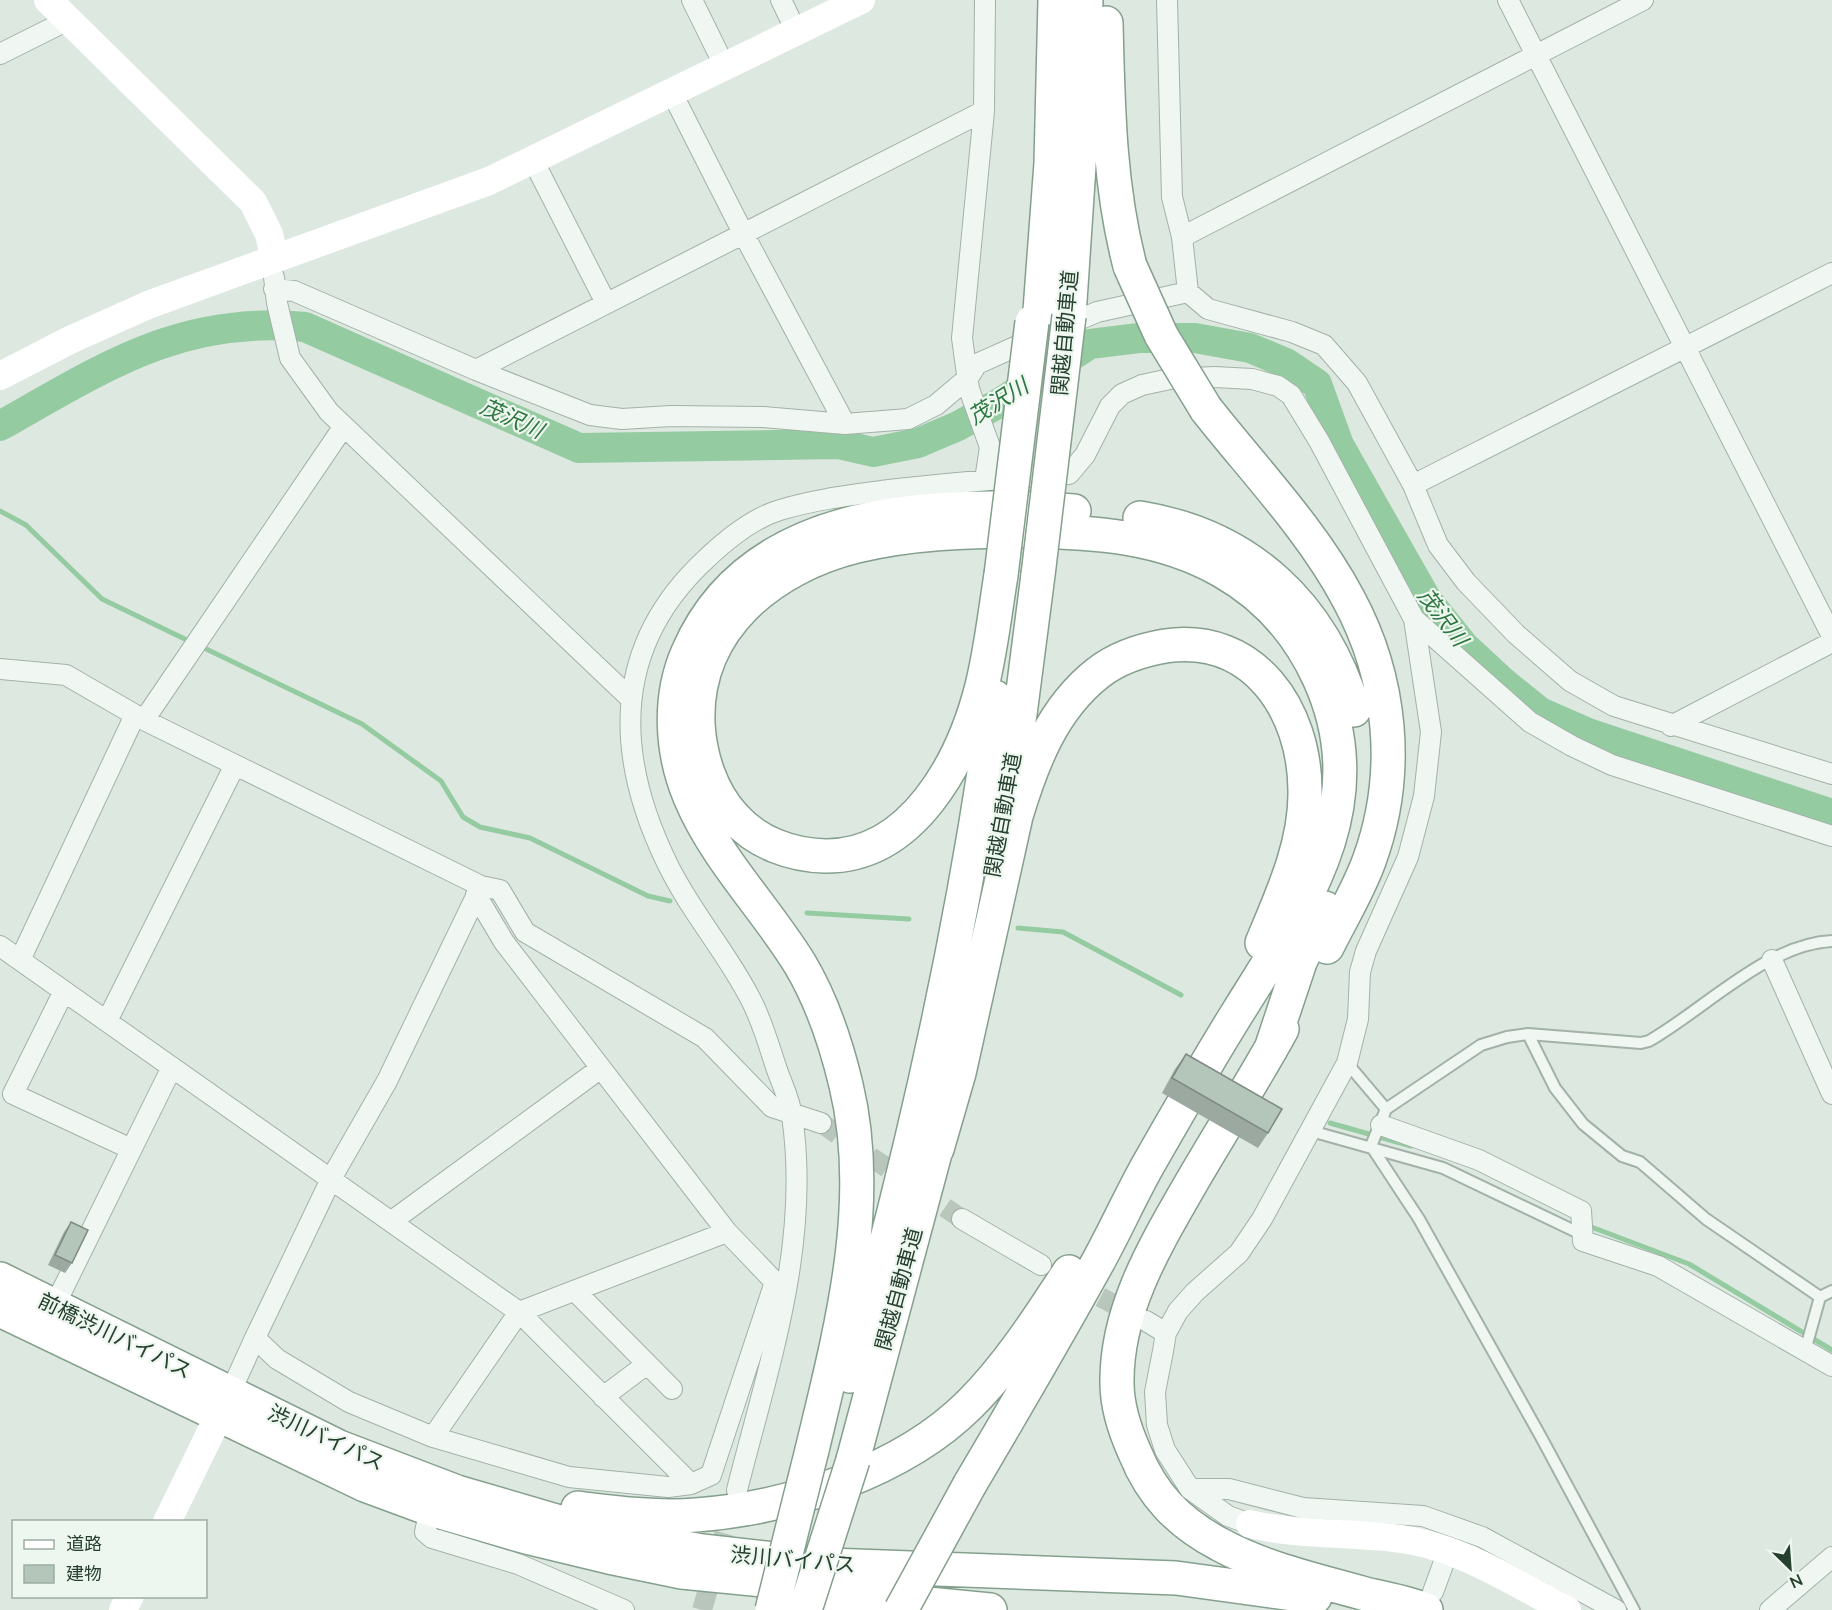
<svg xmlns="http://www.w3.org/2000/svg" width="1832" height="1610" font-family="Mulish,'Noto Sans JP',sans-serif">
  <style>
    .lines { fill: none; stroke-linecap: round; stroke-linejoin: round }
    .stream { stroke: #95cba1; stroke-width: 5 }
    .river { stroke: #95cba1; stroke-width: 30 }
    .street-tunnel { stroke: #b8c6bc; stroke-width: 20; stroke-dasharray: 20 10; stroke-linecap: butt }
    .lane-casing { stroke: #a2b2a7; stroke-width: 14 }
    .street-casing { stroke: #a2b2a7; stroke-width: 22 }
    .highway-casing { stroke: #84a08c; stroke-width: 36 }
    .lane { stroke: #f0f6f2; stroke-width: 10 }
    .street { stroke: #f0f6f2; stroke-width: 20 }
    .secondary { stroke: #fff; stroke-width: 28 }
    .highway { stroke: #fff; stroke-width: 33 }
    .highway-bridge-casing { stroke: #84a08c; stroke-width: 36; stroke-linecap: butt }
    .highway-bridge { stroke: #fff; stroke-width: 33 }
    .wall { fill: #9ba9a0 }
    .building { fill: #b4c5ba; stroke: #7e8a82; stroke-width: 1.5 }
    .labels { text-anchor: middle; stroke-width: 4.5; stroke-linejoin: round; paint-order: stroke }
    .street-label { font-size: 21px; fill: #26402e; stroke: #edf6ef }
    .water-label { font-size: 22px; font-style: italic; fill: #2d763f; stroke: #edf6ef }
  </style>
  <rect width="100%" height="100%" fill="#dde8e0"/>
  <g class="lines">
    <path class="stream" d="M0,511L26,525L102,599L191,642
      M200,646L362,724L441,781L463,817L480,827L530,838L648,896L670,901
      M807,913L909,919
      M1018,928L1063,932L1181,995
      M1330,1123L1411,1146
      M1586,1225L1689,1264L1832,1350"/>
    <path class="river" d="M0,426C103,368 181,315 305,327L579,448L838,444L873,452L918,443L958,426L1001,402L1090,344L1139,338H1195L1250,348L1286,363L1317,384L1339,445L1427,600L1464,646L1504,683L1540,712L1588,733L1832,814"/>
    <path class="street-tunnel" d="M821,1123L962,1219
      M1074,1283L1136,1316
      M702,1610L733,1504"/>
    <g class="lane-casing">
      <path id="lane" d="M1528,1034L1555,1088L1583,1124L1622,1156L1640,1162L1706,1219L1820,1297L1805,1351
        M1347,1063L1386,1109
        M1311,1131L1443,1168L1583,1235
        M1820,1297L1832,1291
        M1634,1610L1541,1437L1419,1219L1371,1146L1386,1109L1481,1045L1507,1037L1528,1034L1641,1043L1649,1041C1705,1009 1767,944 1832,941"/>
    </g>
    <g class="street-casing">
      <path id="street" d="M692,0L725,67
        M781,0L796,31
        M1167,0L1172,197L1182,237L1188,292L1208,309L1292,332L1324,345L1357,383L1413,485L1438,545L1466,582L1516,634L1570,681L1614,706L1832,774
        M1508,0L1832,636
        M0,54L68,20
        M672,93L743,233L845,424
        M533,160L606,303
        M1182,237L1643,0
        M274,277L277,303L290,358L329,412L630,698
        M274,289L294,291L476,370L590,415L622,419L671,416L763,417L845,424L908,419L936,405L968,378L977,364L1035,338
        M1062,327L1097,312L1188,292
        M476,370L984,111
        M985,480L990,447L969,389L962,338L984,111L985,0
        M1413,485L1832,273
        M0,669L66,675L144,720L481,886L500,890L525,932L705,1038L772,1107L821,1123
        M144,720L344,426
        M1671,726L1832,642
        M476,895L504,942L727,1232L775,1282
        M0,946L519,1312L691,1484
        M20,960L135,715
        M1772,960L1832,1094
        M64,991L13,1094L131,1149
        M107,1021L235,765
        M1381,1125L1479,1160L1581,1211L1583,1241L1658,1266L1832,1366
        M962,1219L1041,1265
        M392,1221L601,1068
        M575,1291L672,1389
        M50,1315L172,1067
        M1146,1321L1166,1333
        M255,1338L332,1177L387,1081L481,886
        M230,1393L255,1338L277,1359L349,1402L433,1437L569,1477L668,1487L691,1484L711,1475L775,1282
        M603,1397L647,1364
        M433,1437L519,1312L727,1232
        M1190,1489H1229L1303,1508L1423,1516L1482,1537L1616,1610
        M737,1490C768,1367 811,1244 792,1116C790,1100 782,1084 777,1070C769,1046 762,1020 750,998C726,951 690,911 667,863C614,754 612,646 706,559C726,540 753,518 780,510C816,499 853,495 889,490C949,483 1009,478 1069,474L1085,455L1110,406L1122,394L1142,385L1170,379L1215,377L1252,379L1278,386L1291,395L1319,441L1414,619L1530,722L1572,746L1612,765L1832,836
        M430,1509L425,1532L432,1538L518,1564L624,1610
        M1250,1524L1228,1516L1190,1489L1165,1450L1157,1425L1155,1392L1163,1351L1166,1333L1178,1311L1195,1292L1239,1253L1262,1219L1347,1063L1358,1019L1360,972L1366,951L1408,857L1424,796L1431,732L1414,619
        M1433,1592L1448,1551
        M1770,1610L1832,1557"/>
    </g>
    <g class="highway-casing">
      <path id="highway" d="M1106,23C1108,106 1109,186 1130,266
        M1069,316L1079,166L1086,0
        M1039,324L1051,163L1055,0
        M1206,409C1254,470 1311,529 1348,598C1392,679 1401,774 1369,861C1358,891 1341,919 1327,947
        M1140,518C1250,536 1323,606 1354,710
        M1007,793L1020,714L1038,575
        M1282,1029C1253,1082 1220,1133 1190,1185C1155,1246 1116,1310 1117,1383C1117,1407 1125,1431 1135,1453C1152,1495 1179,1523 1219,1544C1264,1569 1320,1581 1369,1595C1388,1599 1408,1603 1426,1610
        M1271,1049L1300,962L1325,908
        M937,1149L959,1073L1016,816C1032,763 1052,709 1098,673C1117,658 1142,650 1165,646C1254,633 1305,710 1305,791C1306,844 1282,895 1262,943
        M0,1279L339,1447L457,1492L587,1530L702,1551L830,1565L1176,1578L1315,1597
        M0,1310L365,1485L430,1509L526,1537L609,1557L682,1572L801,1584
        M850,1376C913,1153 964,927 995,697
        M812,1450C840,1333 875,1205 846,1085C836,1043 822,1001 800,964C765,907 716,859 690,797C671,752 668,697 688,652C752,504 937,502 1074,511
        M853,1460L942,1127
        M970,1484C1012,1413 1054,1341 1094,1269C1115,1232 1131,1194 1152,1158C1180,1109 1208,1060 1238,1012C1303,907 1377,805 1319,678C1298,632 1266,596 1222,571C1161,536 1094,532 1025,531C969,531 912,533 857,546C771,567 694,629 698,724C700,757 711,792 734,817C757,843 791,855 825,856C913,857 963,761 982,686C991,650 995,612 1001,575
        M578,1508C617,1513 657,1518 696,1515C790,1508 903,1471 970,1404C1009,1365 1039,1318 1069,1272
        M783,1590L990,1610"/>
    </g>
    <use href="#lane" class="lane"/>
    <use href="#street" class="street"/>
    <path class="secondary" d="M48,0L253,202L269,234L275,259
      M0,376L70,340L148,305L489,181L861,0
      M167,1522L229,1395
      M1250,1524C1308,1538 1371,1530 1426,1544C1476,1557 1522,1587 1567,1610
      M123,1610L130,1596"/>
    <use href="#highway" class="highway"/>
    <g class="highway-bridge-casing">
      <path id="highway-bridge" d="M1130,266L1161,335L1206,409
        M1001,575L1032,322
        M1038,575L1069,316
        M772,1610L812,1450
        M805,1610L853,1460
        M901,1610L970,1484"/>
    </g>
    <use href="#highway-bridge" class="highway-bridge"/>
  </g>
  <path class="wall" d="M1186,1054L1268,1133L1258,1148L1162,1093L1175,1069Z
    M71,1222L72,1263L65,1273L48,1265L64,1232Z"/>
  <path class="building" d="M1186,1054L1282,1109L1268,1133L1172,1078Z
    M71,1222L88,1230L72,1263L55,1255Z"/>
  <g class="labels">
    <g class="street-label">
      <text transform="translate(1065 333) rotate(-85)" y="7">関越自動車道</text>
      <text transform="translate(1003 815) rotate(-80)" y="7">関越自動車道</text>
      <text transform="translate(899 1289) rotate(-75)" y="7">関越自動車道</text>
      <text transform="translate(115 1336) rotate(26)" y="7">前橋渋川バイパス</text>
      <text transform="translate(326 1438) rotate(25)" y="7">渋川バイパス</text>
      <text transform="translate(793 1560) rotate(5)" y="7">渋川バイパス</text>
    </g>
    <g class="water-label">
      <text transform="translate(998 401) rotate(-32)" y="8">茂沢川</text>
      <text transform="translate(512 418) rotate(24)" y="8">茂沢川</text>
      <text transform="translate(1443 617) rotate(53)" y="8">茂沢川</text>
    </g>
  </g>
  <rect x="12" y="1520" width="195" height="78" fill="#edf6ef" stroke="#9dada2" stroke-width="1.5"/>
  <rect x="24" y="1540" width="30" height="9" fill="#ffffff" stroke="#9dada2" stroke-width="1.5"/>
  <text x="66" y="1550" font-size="18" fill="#26402e">道路</text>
  <rect x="24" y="1565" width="30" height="18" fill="#b4c5ba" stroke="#9dada2" stroke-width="1.5"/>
  <text x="66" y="1580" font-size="18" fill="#26402e">建物</text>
  <g transform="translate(1790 1568) rotate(155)" stroke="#edf6ef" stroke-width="4.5" paint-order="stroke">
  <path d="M0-4.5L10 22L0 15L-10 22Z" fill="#26402e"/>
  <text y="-9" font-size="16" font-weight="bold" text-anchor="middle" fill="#26402e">N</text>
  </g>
</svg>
